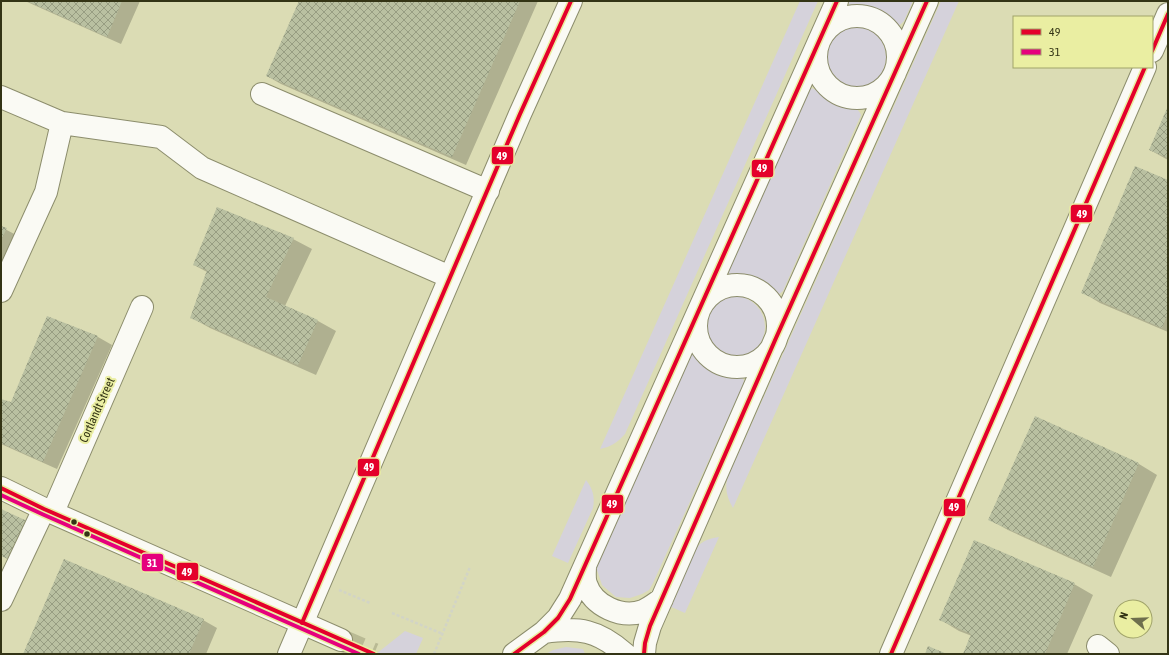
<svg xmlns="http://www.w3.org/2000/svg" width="1169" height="655" font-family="'Asap Condensed',sans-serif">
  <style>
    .grass { fill: #d5d2db }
    .shadow { fill: #0003 }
    .building { fill: url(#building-cross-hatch) }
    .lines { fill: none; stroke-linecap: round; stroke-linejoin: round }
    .major-tunnel { stroke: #b9ba94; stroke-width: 22; stroke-dasharray: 22 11; stroke-linecap: butt }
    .minor-casing { stroke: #8c8d6c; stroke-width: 24 }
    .major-casing { stroke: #8c8d6c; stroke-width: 24 }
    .path { stroke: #d2d4c6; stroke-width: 2.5; stroke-dasharray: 3 2; stroke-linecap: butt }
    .minor { stroke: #fafaf4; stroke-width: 22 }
    .major { stroke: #fafaf4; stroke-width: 22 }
    .bus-1-casing { stroke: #eaeea2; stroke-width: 7 }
    .bus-2-casing { stroke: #eaeea2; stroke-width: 7 }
    .bus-1 { stroke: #e4002b; stroke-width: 4 }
    .bus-2 { stroke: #e5007d; stroke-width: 4 }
    .bus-dot { fill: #333415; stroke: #eaeea2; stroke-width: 1.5 }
    .labels { text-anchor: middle; stroke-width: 4; stroke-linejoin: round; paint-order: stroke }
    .street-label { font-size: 12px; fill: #333415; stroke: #eaeea2 }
    .line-badge { stroke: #eaeea2; stroke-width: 1.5 }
    .badge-label { font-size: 11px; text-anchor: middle; font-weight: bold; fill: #fff }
  </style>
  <defs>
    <pattern id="building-cross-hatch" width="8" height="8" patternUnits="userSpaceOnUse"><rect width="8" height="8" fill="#b9c0a1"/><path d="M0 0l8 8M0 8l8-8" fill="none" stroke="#979d82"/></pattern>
  </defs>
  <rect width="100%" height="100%" fill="#dbdcb4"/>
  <path class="grass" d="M800,1H818L625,434C618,442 611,447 600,449Z
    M847,1H913L904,21L898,27C891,26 888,20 882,16C873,10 862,8 851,7Z
    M941,1H959L733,508C727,498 725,490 727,479Z
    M824 57a31 31 0 1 1 62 0a31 31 0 1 1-62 0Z
    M810,88C819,89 826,99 834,103C845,108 857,104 861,115L783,291L777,296C769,295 762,285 753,281C743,277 730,280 726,269L807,91Z
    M703 327a31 31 0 1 1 62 0a31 31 0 1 1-62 0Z
    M695,354C702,356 705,364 712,368C722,372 733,371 742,376L744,381L743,385L653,583L649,590L642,594L630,598L616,597L602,585L597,570V562L690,355Z
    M586,480C593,489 595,497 593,508L568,563L552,556Z
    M719,537L685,613L669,606C676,592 689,554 699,545C705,540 711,538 719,537Z
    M405,631L423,638L416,654H376Z
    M566,647L583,649L585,654H546L553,650Z"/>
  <path class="shadow" d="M25,1H140L121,44Z
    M300,1H538L466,165L281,84L267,76Z
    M1168,108V160L1150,150Z
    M1168,182V332L1100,303L1082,292Z
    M1,227L20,237L1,278Z
    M293,239L312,249L285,306L318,321L336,331L316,375L210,328L192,318L207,272L194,265Z
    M98,337L112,345L57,469L1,444V400L11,404Z
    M1036,418L1139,464L1157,475L1111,577L1008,530L990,520Z
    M1074,584L1093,595L1067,654H964L972,636L959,631L941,620Z
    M203,620L217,628L206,654H24Z"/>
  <path class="building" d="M27,1H122L107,37Z
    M299,1H520L452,157L266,76Z
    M1168,106V158L1149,150Z
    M1135,166L1168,180V313L1162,328L1081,293Z
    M217,207L294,238L266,297L318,320L298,365L190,318L207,270L193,265Z
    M1,226L7,228L1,240Z
    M47,316L98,336L43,462L1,443V399L11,402Z
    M1035,416L1139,463L1093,567L988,520Z
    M1,509L27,521L10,560L1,556Z
    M974,540L1075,583L1045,654H963L971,634L939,620Z
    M64,559L204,619L189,654H23Z
    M928,646L947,654H925Z"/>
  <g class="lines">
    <path class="major-tunnel" d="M341,640L374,654"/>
    <g class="minor-casing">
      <path id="minor" d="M816 57a41 41 0 1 1 82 0a41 41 0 1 1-82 0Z
        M1152,51L1168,14
        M262,94L488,191
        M1,97L62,123L161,137L202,168L450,277
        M696 326a41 41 0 1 1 82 0a41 41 0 1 1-82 0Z
        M1,291L46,192L62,123
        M53,512L142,307
        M585,566C585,571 584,579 586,584C593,606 622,619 643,611C650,608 656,603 662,599
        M1,600L44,509
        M544,632C579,627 598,630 625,654
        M1098,646L1108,654
        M289,654L520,114L571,1
        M514,654L544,632L558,618L570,599L837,1
        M644,654L645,643L650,626L776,338L927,1
        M891,654L1145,67"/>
    </g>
    <g class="major-casing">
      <path id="major" d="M1,488L44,509L341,640"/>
    </g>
    <path class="path" d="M339,590L370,603
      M392,613L443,634
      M434,654L470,567"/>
    <use href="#minor" class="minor"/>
    <use href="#major" class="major"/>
    <g class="bus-1-casing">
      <path id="bus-1" d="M1152,51L1168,14
        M1,488L44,509L374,654
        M302,623L520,114L571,1
        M514,654L544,632L558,618L570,599L837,1
        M644,654L645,643L650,626L776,338L927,1
        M891,654L1145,67"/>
    </g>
    <g class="bus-2-casing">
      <path id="bus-2" d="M1,495L42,514L359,654"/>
    </g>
    <use href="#bus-1" class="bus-1"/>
    <use href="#bus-2" class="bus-2"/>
  </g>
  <g class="bus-dot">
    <circle cx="74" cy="522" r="3.5"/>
    <circle cx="87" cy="534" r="3.5"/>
  </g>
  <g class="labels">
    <g class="street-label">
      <text transform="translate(97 410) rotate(-66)" y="4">Cortlandt Street</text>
    </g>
  </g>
  <g class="line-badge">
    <rect x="491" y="146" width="23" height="19" rx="4" fill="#e4002b"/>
    <rect x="751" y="159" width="23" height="19" rx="4" fill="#e4002b"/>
    <rect x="1070" y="204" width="23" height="19" rx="4" fill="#e4002b"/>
    <rect x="357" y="458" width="23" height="19" rx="4" fill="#e4002b"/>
    <rect x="601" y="494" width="23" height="20" rx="4" fill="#e4002b"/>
    <rect x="943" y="498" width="23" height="19" rx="4" fill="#e4002b"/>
    <rect x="141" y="553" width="23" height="19" rx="4" fill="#e5007d"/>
    <rect x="176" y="562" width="23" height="19" rx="4" fill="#e4002b"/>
  </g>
  <g class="badge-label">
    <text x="502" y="160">49</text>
    <text x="762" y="172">49</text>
    <text x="1082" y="218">49</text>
    <text x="369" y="471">49</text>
    <text x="612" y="508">49</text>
    <text x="954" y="511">49</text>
    <text x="152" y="567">31</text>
    <text x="187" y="576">49</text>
  </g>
  <rect width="1169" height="655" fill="none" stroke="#333415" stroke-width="4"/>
  <rect x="1013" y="16" width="140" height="52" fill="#eaeea2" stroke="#a1a46a"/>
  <rect x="1021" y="29" width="20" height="6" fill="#e4002b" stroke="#a1a46a"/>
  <text x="1049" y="36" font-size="12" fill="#333415">49</text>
  <rect x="1021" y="49" width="20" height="6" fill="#e5007d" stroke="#a1a46a"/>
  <text x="1049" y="56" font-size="12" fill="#333415">31</text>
  <g transform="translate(1133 619) rotate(289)"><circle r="19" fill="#eaeea2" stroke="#a1a46a"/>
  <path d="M0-3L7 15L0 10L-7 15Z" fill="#6e6f4d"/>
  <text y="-6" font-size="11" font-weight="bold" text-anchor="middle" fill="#333415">N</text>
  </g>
</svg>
